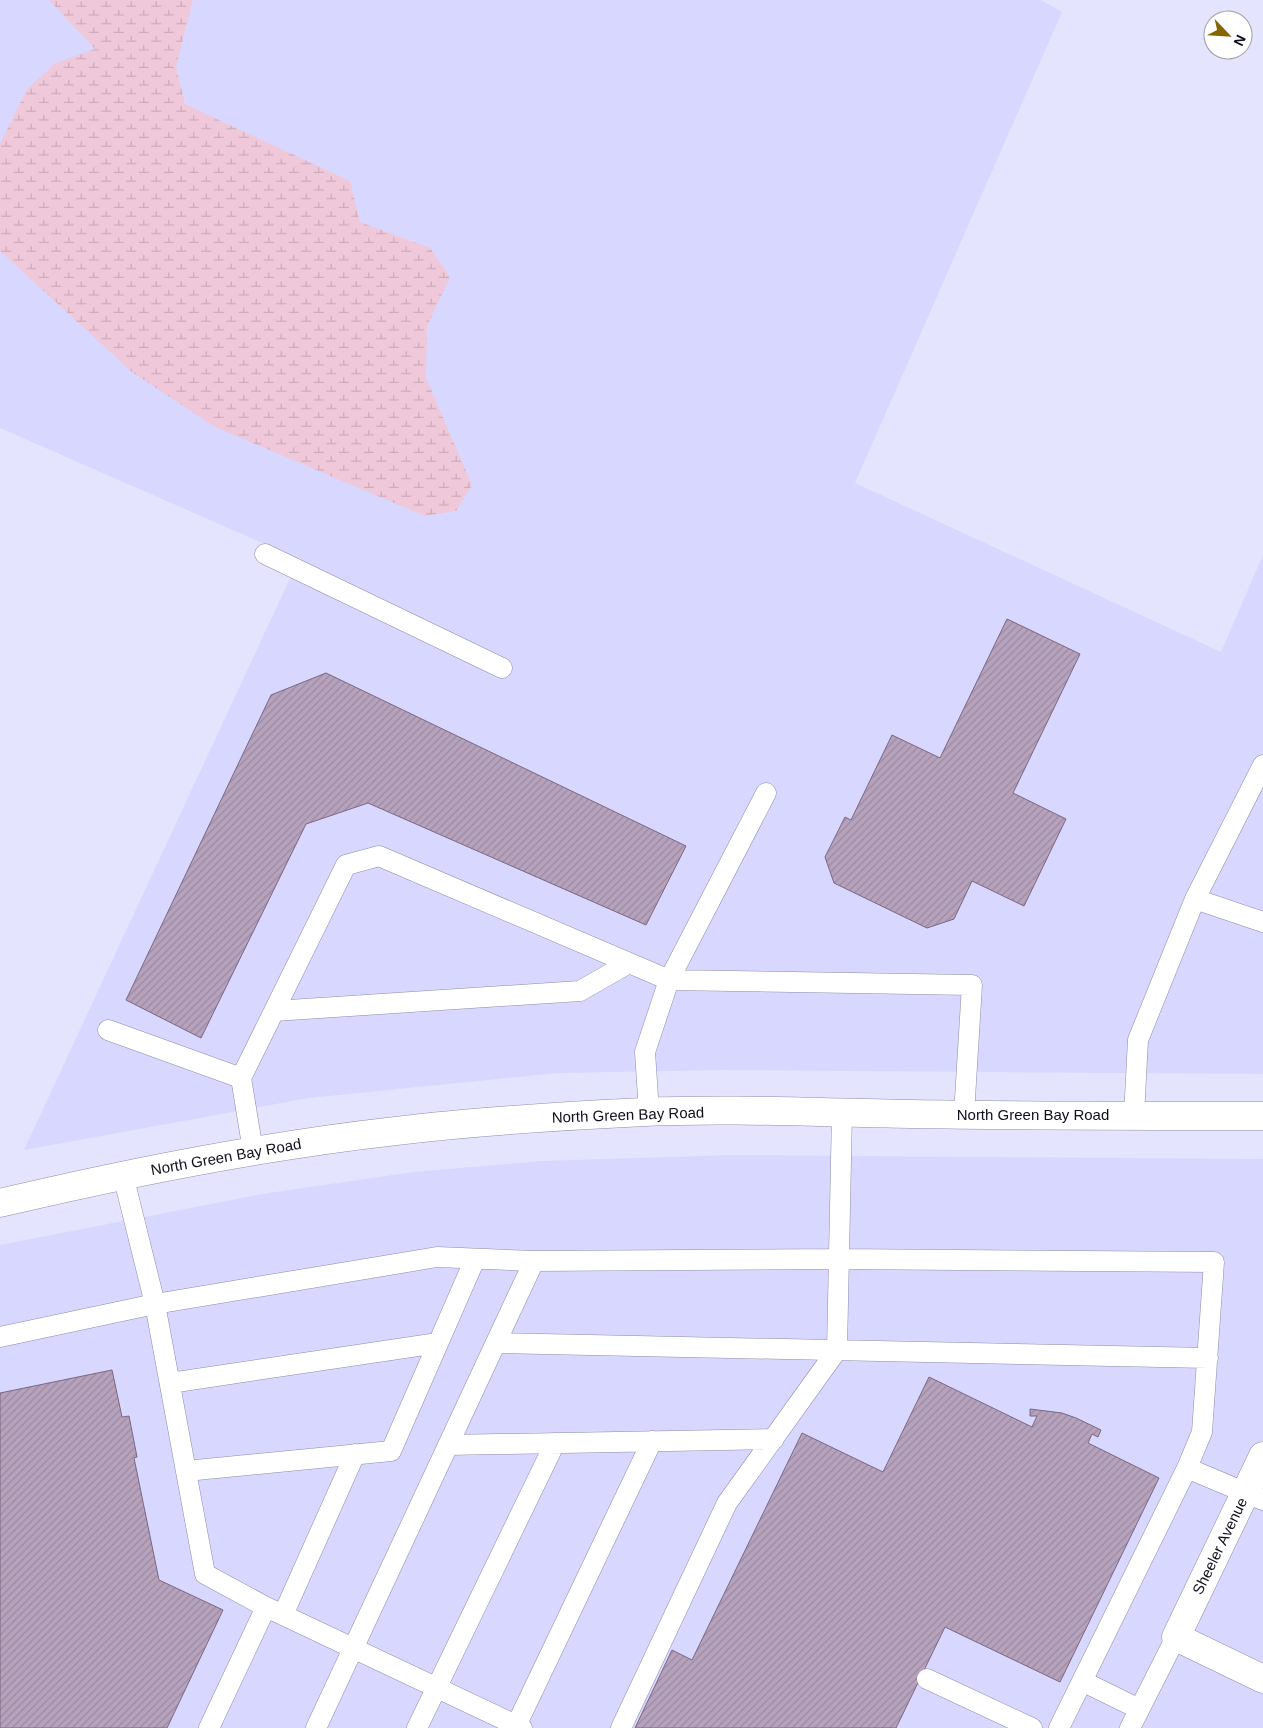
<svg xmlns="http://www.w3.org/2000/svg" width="1263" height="1728" font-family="Helvetica,sans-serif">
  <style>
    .built { fill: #d8d7ff }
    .wetland { fill: url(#wetland-marsh) }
    .building { fill: url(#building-hatch); stroke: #7a677f }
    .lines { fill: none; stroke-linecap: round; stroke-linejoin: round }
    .lane-casing { stroke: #8d8caa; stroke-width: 21 }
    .street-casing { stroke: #8d8caa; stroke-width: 29 }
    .primary-casing { stroke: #8d8caa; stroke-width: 29 }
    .lane { stroke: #fff; stroke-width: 20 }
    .street { stroke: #fff; stroke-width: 28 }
    .primary { stroke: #fff; stroke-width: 28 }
    .labels { text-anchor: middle; stroke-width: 4; stroke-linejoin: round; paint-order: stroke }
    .street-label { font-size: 15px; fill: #0f0f19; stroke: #fff }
  </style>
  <defs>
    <pattern id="wetland-marsh" width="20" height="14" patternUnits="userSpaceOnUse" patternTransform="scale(1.25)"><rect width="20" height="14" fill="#efc9d9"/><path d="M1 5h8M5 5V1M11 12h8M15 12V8" fill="none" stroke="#ccabba"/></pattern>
    <pattern id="building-hatch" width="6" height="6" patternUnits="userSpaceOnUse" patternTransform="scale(1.25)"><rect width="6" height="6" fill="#b6a2bc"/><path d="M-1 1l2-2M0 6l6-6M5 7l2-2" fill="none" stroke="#9b8aa1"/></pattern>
  </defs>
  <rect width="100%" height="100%" fill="#e4e4fe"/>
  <path class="built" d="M0,0H1041L1062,12L855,483L1221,652L1263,555V1074L721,1070L558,1073L309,1098L24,1150L299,559L0,428Z
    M734,1155L1263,1159V1728H0V1245L262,1194L414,1172L542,1161Z"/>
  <path class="wetland" d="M49,0H193L176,67L185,104L350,181L360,222L430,248L450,277L427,326L426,378L472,485L456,511L425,516L215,427L132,372L0,251V144L27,89L56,63L95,49Z"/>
  <path class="building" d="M1007,619L1080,654L1013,793L1066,819L1024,906L972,881L954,919L927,928L834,883L825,857L845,817L851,820L892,735L940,758Z
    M326,673L686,846L646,925L368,803L306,824L201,1038L126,1000L271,695Z
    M112,1370L122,1417L129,1416L137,1457L134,1458L159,1580L223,1610L167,1728H0V1393Z
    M929,1377L1032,1427L1037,1416H1030V1409L1062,1413L1076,1418L1101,1430L1098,1437L1092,1434L1088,1443L1159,1478L1060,1682L945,1627L896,1728H635L672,1650L692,1660L802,1433L883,1472Z"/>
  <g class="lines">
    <g class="lane-casing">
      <path id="lane" d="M265,554L502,668
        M766,793L669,980L972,985L964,1115
        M1195,899L1263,922
        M274,1011L580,991L629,963
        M108,1030L241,1078
        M1134,1116L1138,1040L1195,899L1263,765
        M253,1151L241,1078L346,865L379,856L669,980L645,1052L649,1112
        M123,1175L155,1304L205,1574L266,1607L522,1728
        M0,1337L155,1304L437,1257L534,1261L839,1259L1214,1262L1202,1432L1187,1468L1059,1728
        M496,1343L1208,1358
        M170,1383L438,1343
        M448,1445L774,1439
        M1187,1468L1263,1500
        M186,1471L391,1451L475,1259
        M283,1615L355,1454
        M927,1679L1032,1728
        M1082,1681L1139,1709
        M209,1728L266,1607
        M316,1728L534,1261
        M417,1728L555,1443
        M515,1728L652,1441
        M621,1728L727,1503L837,1350L842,1113
        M1130,1728L1176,1637"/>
    </g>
    <g class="street-casing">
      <path id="street" d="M1263,1456L1176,1637L1263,1679"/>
    </g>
    <g class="primary-casing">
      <path id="primary" d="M0,1203C131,1172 262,1146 396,1131C478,1121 561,1116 644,1112C733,1108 823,1113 912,1114C1029,1116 1146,1116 1263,1116"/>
    </g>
    <use href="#lane" class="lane"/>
    <use href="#street" class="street"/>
    <use href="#primary" class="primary"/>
  </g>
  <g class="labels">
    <g class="street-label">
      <text transform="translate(628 1115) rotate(-2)" y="5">North Green Bay Road</text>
      <text x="1033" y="1120">North Green Bay Road</text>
      <text transform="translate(226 1157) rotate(-10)" y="5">North Green Bay Road</text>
      <text transform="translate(1220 1546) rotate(-64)" y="5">Sheeler Avenue</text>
    </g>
  </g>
  <g transform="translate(1228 35) rotate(115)"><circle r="24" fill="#ffffff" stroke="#9f9fa3"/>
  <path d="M0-4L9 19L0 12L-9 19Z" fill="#846700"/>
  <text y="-8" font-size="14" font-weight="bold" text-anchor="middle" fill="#0f0f19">N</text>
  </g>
</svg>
